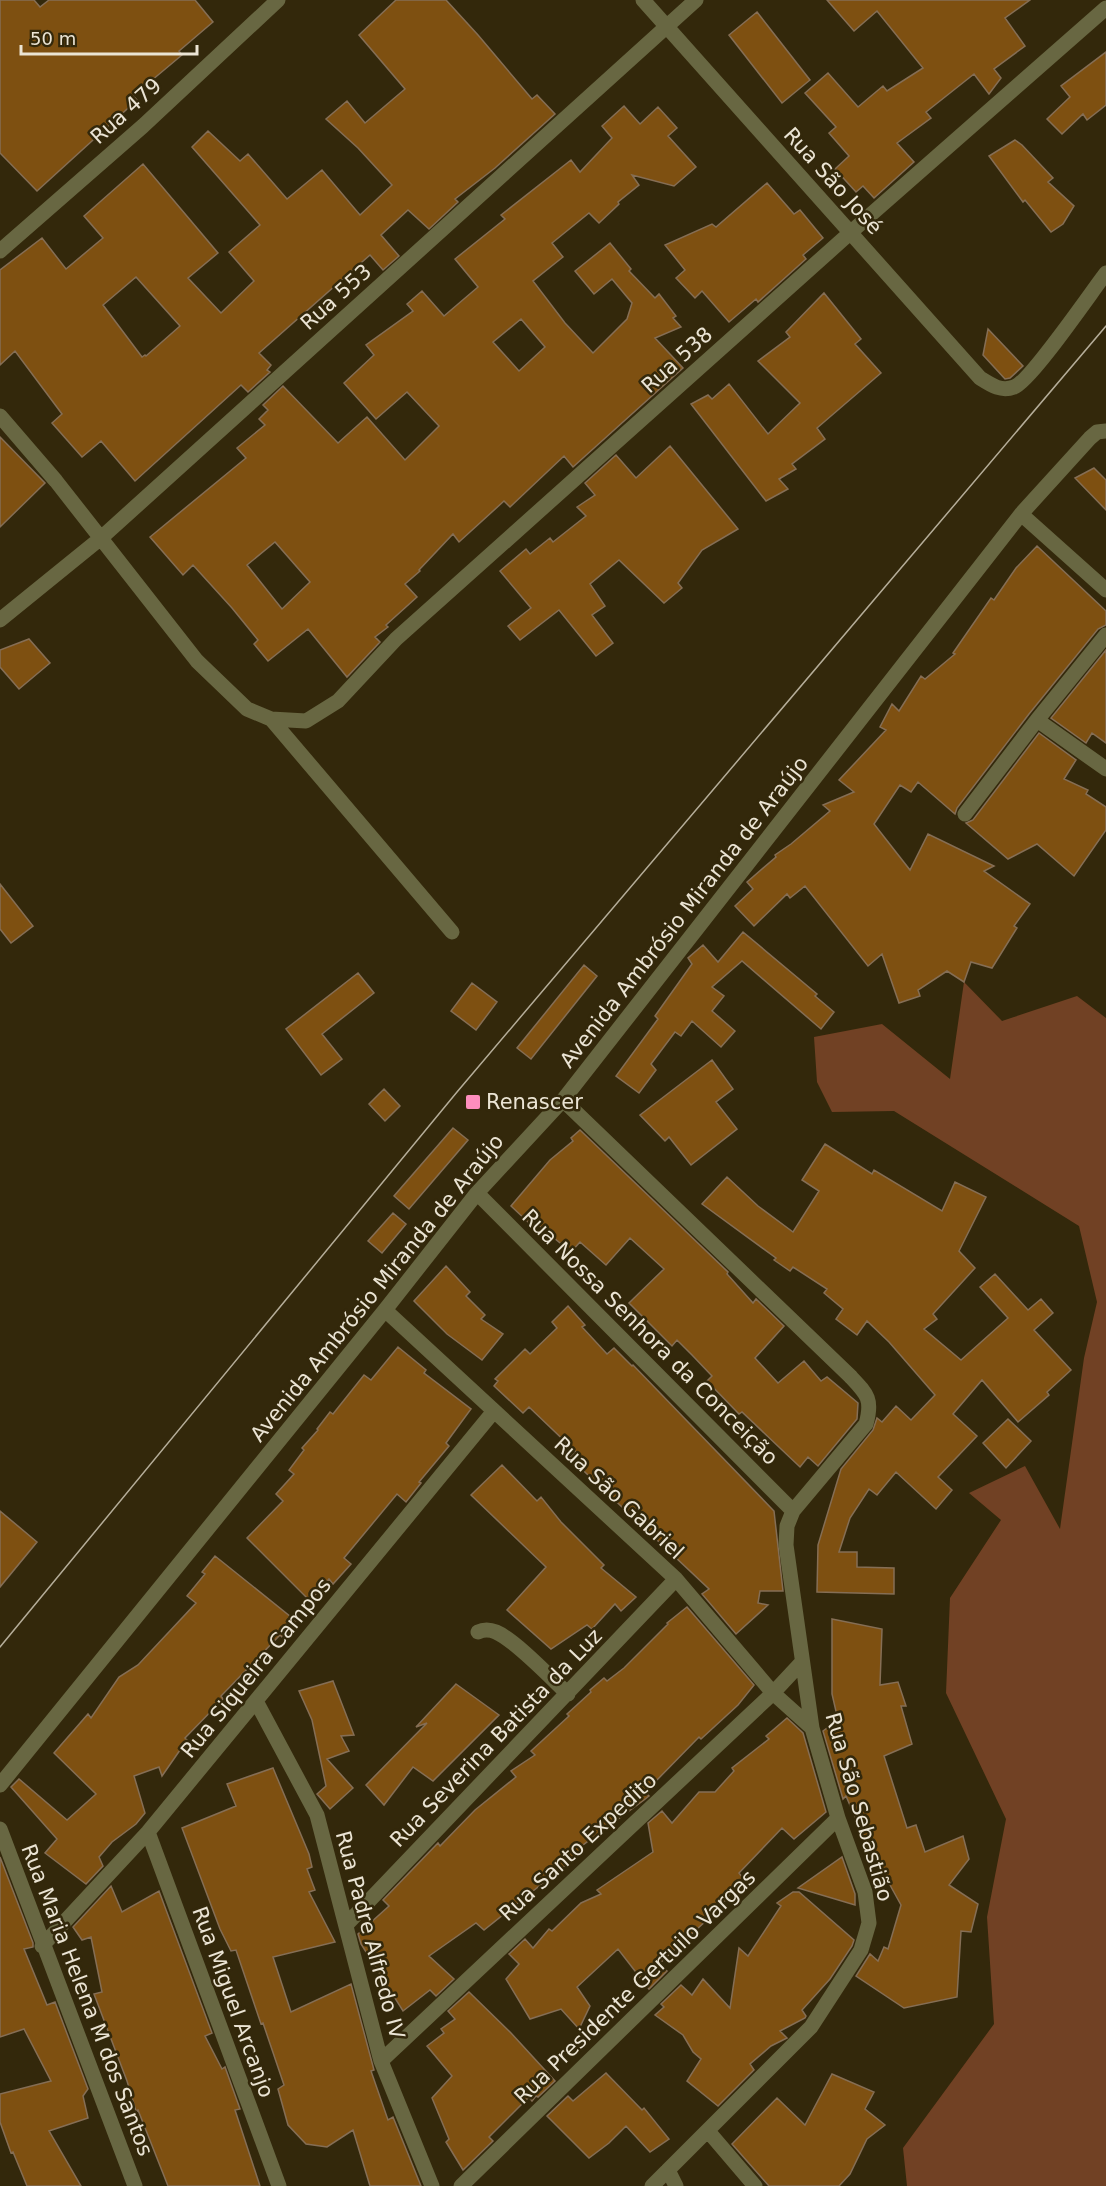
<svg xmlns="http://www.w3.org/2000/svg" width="1106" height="2186" font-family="'DejaVu Sans',sans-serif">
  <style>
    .green { fill: #714124 }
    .building { fill: #7e5011; stroke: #856e55; stroke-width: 1.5; fill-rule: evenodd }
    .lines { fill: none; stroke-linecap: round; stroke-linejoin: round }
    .minor { stroke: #686742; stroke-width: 15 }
    .tram { stroke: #b5ad99; stroke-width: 1.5 }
    .poi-dot { fill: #fe8ebd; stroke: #33280b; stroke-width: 2 }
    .labels { text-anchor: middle; stroke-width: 5; stroke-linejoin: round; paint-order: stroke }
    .street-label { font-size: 21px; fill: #ebe4d4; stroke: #33280b }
    .poi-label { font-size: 21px; fill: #ebe4d4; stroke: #33280b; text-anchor: start }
  </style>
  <rect width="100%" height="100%" fill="#33280b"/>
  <path class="green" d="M964,982L1002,1021L1077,996L1106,1018V2186H907L903,2148L994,2024L987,1917L1006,1819L946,1693L950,1598L1001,1520L969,1493L1025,1466L1060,1529L1084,1358L1097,1302L1079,1226L894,1111L832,1112L817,1082L814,1037L882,1024L950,1079Z"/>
  <path class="building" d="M0,0H34L40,7L49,0H195L213,22L179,51L182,55L133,96L137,100L37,191L0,153Z
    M396,0H446L478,35L532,99L537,95L555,114L495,168L455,199L458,202L429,229L408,210L381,235L399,256L383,270L370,255L259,353L271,365L267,370L270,372L248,392L241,385L135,481L101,441L82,457L52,423L62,414L15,351L0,365V270L42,238L66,269L103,238L84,216L143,164L218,253L188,278L221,313L254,281L229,252L260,225L192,147L208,131L240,161L248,154L287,199L322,170L360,215L392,185L358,148L326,119L347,101L365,123L405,89L359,35ZM136,277L180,326L146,356L145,355L142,357L103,305Z
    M827,0H1030L1005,18L1025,46L994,69L1001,78L989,94L974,74L926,112L931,118L897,143L914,162L874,198L863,186L856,192L835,169L849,156L829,133L836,127L805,93L828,73L858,107L883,86L887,91L923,68L877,11L854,31Z
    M757,12L810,80L782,103L729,35Z
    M1106,52V105L1087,120L1083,114L1062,134L1047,119L1070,97L1061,86Z
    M624,106L640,124L658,107L677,128L668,136L696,167L674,186L632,175L639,185L618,202L619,204L599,223L589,213L552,243L563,257L533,281L565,323L593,353L627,319L632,303L612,279L594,294L575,271L610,243L631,269L629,271L655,298L659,294L676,316L673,318L681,327L655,338L683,368L573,467L564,456L510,507L504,501L459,542L453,534L419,570L420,571L405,584L417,597L386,625L388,627L375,637L380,642L347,677L308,629L268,661L254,644L258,640L232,608L193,565L183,575L150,537L246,458L237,448L265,425L259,419L268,410L263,405L283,386L338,443L367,417L405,460L439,426L407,392L376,419L344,383L374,355L366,345L413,311L407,304L422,291L444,316L478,287L455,259L505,219L501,215L571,160L580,172L612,138L602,126ZM521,319L545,347L519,371L493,342ZM275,542L310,582L282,609L247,565Z
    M1015,140L1022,145L1053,178L1048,182L1074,206L1063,224L1051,232L1025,200L1023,202L989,156Z
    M767,183L794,214L800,210L823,238L803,255L806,259L758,302L756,299L729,322L702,291L695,298L676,278L685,270L665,245L712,224L716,227Z
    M824,293L861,339L855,344L881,373L817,428L825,439L792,464L796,469L779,479L788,489L766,501L691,404L708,395L712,399L729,384L768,434L800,403L758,361L790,337L786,332Z
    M988,329L1023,366L1010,378L1005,379L983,355Z
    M0,437L45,483L0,527Z
    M670,446L738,529L702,550L678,583L682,588L664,603L619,560L590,584L605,606L592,615L613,643L596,656L559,610L520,640L508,626L531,608L500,571L526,549L530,554L550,538L553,542L586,516L577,507L595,495L585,483L616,455L636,478Z
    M1094,468L1106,480V510L1075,478Z
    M1037,546L1106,611V625L1098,629L1029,714L957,808L955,814L918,782L911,792L900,785L874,824L910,870L928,834L994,866L984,871L1030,904L1014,926L1017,928L992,968L971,962L964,982L947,971L918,990L920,996L899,1003L882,954L868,966L805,886L790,898L787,894L754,926L735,906L753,889L747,882L776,857L775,855L791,844L830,811L823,805L854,792L839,780L886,730L880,727L892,704L899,711L921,676L925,679L955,654L953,653L991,598L994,600L1016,568Z
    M29,639L50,663L19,689L0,667V650Z
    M1106,650V743L1092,733L1086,743L1051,718Z
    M1039,733L1076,760L1064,779L1088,790L1086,794L1106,807V830L1074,876L1037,844L1008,859L966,823L973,820Z
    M0,884L33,926L11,943L0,929Z
    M743,932L817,994L815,996L834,1012L821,1029L742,961L712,987L724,996L712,1011L735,1031L721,1047L692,1021L681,1036L675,1032L651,1064L656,1070L639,1093L616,1076L658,1019L655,1016L692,964L688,958L703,945L718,962Z
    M584,965L597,976L531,1059L517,1048Z
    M358,973L374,993L322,1034L342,1059L321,1075L286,1029Z
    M472,983L497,1002L476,1030L451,1011Z
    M712,1060L733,1089L716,1102L737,1129L691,1165L669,1137L665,1141L640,1115Z
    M384,1089L400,1106L385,1121L369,1104Z
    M453,1128L468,1140L409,1209L394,1196Z
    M580,1130L728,1272L727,1274L753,1303L756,1299L784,1326L755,1358L778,1383L804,1361L821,1381L827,1377L858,1403L857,1419L818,1466L808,1457L800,1467L742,1412L739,1414L707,1381L712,1376L692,1355L677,1340L672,1346L629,1303L664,1269L630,1238L606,1265L580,1242L571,1252L531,1219L528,1222L511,1206L550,1160L573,1141L571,1138Z
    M825,1144L872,1174L874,1170L942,1211L955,1182L986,1197L959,1251L975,1268L933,1314L937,1319L924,1329L961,1360L1008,1318L980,1287L995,1274L1028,1310L1041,1299L1053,1313L1034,1330L1071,1370L1047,1392L1049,1395L1018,1422L982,1380L953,1414L977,1436L938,1477L952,1490L936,1509L896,1472L877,1495L869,1489L850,1518L839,1552H857V1567L894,1568V1594L817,1592L818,1545L841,1469L873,1430L877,1418L882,1422L896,1406L911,1420L935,1395L889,1342L867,1321L857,1335L836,1319L843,1309L824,1293L827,1289L793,1267L790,1271L774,1260L776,1258L702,1204L727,1177L758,1206L793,1232L819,1191L802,1180Z
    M393,1213L406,1224L382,1253L368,1241Z
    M446,1266L470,1292L466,1296L485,1315L481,1319L503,1334L482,1360L447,1334L414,1301Z
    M568,1306L585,1325L582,1327L607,1354L614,1348L632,1366L633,1365L774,1511L783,1591H760L758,1603L768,1605L736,1634L702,1594L709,1589L570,1458L576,1452L529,1407L523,1413L494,1386L498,1381L495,1379L525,1349L530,1354L557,1328L552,1322Z
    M398,1347L426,1370L424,1373L471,1409L446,1443L449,1446L419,1482L421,1483L406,1502L397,1494L344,1558L351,1564L333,1584L329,1579L310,1601L247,1538L283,1501L276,1494L294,1474L289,1470L304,1450L302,1448L318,1430L317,1429L330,1412L333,1414L364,1375L371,1380Z
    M1008,1419L1031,1441L1006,1468L983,1443Z
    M502,1465L537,1501L541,1497L561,1522L604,1565L601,1568L636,1597L621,1611L615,1604L592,1629L587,1625L551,1649L507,1610L546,1567L471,1495Z
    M0,1511L37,1542L0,1587Z
    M215,1556L296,1621L282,1637L280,1635L221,1696L223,1699L185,1738L187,1740L162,1776L159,1767L134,1776L145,1813L136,1824L112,1842L99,1857L103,1866L86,1884L45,1853L57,1839L11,1787L19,1779L67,1820L96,1794L54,1753L88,1714L91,1718L119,1677L138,1665L196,1603L187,1596L205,1574L202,1572Z
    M687,1607L754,1685L738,1705L701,1739L699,1737L654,1783V1785L645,1792L649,1796L644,1800L579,1848L582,1852L484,1930L476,1923L429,1956L454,1979L436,1996L430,1990L403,2011L361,1944L358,1934L389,1906L383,1900L438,1843L440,1846L475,1810L516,1777L511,1771L535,1755L531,1751L569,1716L567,1714L591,1692L590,1690L604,1678L607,1681L624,1668L668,1624L667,1623Z
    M832,1619L882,1629L880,1685L898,1682L906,1706H901L912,1744L884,1756L907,1828L916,1825L925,1852L963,1836L969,1859L949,1885L978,1904L971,1932L961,1931L957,1997L904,2008L856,1976L870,1954L878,1961L884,1947L888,1949L901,1905L864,1838L846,1796L843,1799L823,1731L838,1720L832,1694Z
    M333,1681L354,1735L341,1736L349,1751L327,1759L353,1788L330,1809L317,1794L326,1786L312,1720L299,1691Z
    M456,1684L499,1715L433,1781L413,1767L384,1805L366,1785L427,1723L416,1727Z
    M787,1718L803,1733L826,1812L794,1839L782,1828L739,1873L746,1882L733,1889L721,1907L659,1964L667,1971L649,1989L618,1949L577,1987L590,2006L579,2029L561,2009L530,2019L506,1979L519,1964L509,1954L525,1939L533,1948L549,1929L552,1931L581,1903L601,1894L597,1890L653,1852L648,1823L662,1811L672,1823L699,1792H715L734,1771L732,1768L769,1739L766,1736Z
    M273,1768L309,1854L312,1867L307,1869L315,1890L309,1892L335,1942L273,1957L291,2012L351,1984L374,2070L371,2071L388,2120L393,2117L421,2186H370L353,2130L327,2147L306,2144L288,2125L278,2089L284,2085L263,2023L261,2024L236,1950L231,1951L220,1929L182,1828L236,1806L227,1784Z
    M0,1857L33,1943V1947L24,1949L47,2005L55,2002L88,2089L83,2096L88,2118L49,2131L81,2186H27L13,2152L11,2153L0,2122V2094L51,2081L24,2029L0,2037Z
    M842,1857L855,1894V1905L798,1888Z
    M111,1886L122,1912L159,1891L212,2033L205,2036L222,2069L225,2067L240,2109L235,2110L260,2186H168L138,2110L136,2111L127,2081L94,1994L102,1992L91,1937L82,1940L73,1927Z
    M793,1892H799L854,1940L852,1946L830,1979L802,2010L806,2016L805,2018L780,2031L787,2038L771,2046L750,2064L754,2070L718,2106L687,2081L701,2059L693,2052L683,2035L655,2015L664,2007L661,2004L681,1985L692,1995L703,1979L730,2008L739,1948L748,1956L781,1906L777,1903Z
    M469,1992L511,2033L555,2081L538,2097L536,2096L532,2101L529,2097L489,2137L493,2141L463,2170L446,2142L449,2139L432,2098L452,2076L427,2046L444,2033L441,2029L455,2019L448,2011Z
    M606,2073L642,2110L644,2108L669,2139L650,2152L626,2126L609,2143L589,2158L547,2116L568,2096L573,2101Z
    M832,2074L874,2092L865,2109L885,2125L867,2139L850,2174L839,2186H769L732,2144L777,2098L805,2125Z"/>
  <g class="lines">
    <path class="minor" d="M643,0L980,378C991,385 1001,392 1014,387C1030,382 1092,291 1106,273
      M0,251L143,126L278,0
      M0,416L56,481L197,661L247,709L271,719L306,721L338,701L396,639L851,232L1106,8
      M1021,514L1106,590
      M0,620L101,538L696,0
      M271,719L452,932
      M1037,720L1106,769
      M965,814L1037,720L1106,635
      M563,1100L850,1376C867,1394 873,1399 866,1424L793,1511L787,1526L786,1545L812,1728L838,1818L865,1892L869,1923L861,1950L811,2027L652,2186
      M477,1193L793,1511
      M385,1310L676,1579L773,1693L812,1728
      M478,1632C484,1629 489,1629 496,1632C515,1640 551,1678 568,1694
      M256,1701L317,1815L381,2061L432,2186
      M0,1785L385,1310L477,1193L563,1100L1021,514L1090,438L1097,432L1106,431
      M0,1829L135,2186
      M148,1832L279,2186
      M346,1925L676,1579
      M42,1946L148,1832L494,1411
      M381,2061L773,1693L801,1663
      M708,2131L755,2186
      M668,2170L676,2186
      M461,2186L838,1818"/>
    <path class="tram" d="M0,1647L457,1092L1106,326"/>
  </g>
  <rect class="poi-dot" x="465" y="1094" width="16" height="16" rx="3"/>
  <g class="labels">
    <g class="street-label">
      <text transform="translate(126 111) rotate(-42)" y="7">Rua 479</text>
      <text transform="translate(833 181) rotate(48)" y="7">Rua São José</text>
      <text transform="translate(336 297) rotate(-42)" y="7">Rua 553</text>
      <text transform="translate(677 360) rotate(-42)" y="7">Rua 538</text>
      <text transform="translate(684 912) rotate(-52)" y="7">Avenida Ambrósio Miranda de Araújo</text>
      <text transform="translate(377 1288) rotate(-51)" y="7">Avenida Ambrósio Miranda de Araújo</text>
      <text transform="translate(650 1337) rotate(45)" y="7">Rua Nossa Senhora da Conceição</text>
      <text transform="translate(619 1498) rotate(43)" y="7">Rua São Gabriel</text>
      <text transform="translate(256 1668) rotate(-51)" y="7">Rua Siqueira Campos</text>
      <text transform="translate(496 1738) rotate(-46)" y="7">Rua Severina Batista da Luz</text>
      <text transform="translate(859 1807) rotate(74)" y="7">Rua São Sebastião</text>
      <text transform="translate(578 1847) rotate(-43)" y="7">Rua Santo Expedito</text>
      <text transform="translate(370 1935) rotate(75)" y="7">Rua Padre Alfredo IV</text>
      <text transform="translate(635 1987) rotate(-44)" y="7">Rua Presidente Gertuilo Vargas</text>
      <text transform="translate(87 2000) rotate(69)" y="7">Rua Maria Helena M dos Santos</text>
      <text transform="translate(233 2002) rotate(70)" y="7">Rua Miguel Arcanjo</text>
    </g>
    <g class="poi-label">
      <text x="486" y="1109">Renascer</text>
    </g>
  </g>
  <path d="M21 45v9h176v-9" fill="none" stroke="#ebe4d4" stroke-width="3"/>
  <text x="30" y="45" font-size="18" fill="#ebe4d4" stroke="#33280b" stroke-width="4.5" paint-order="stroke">50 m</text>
</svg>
